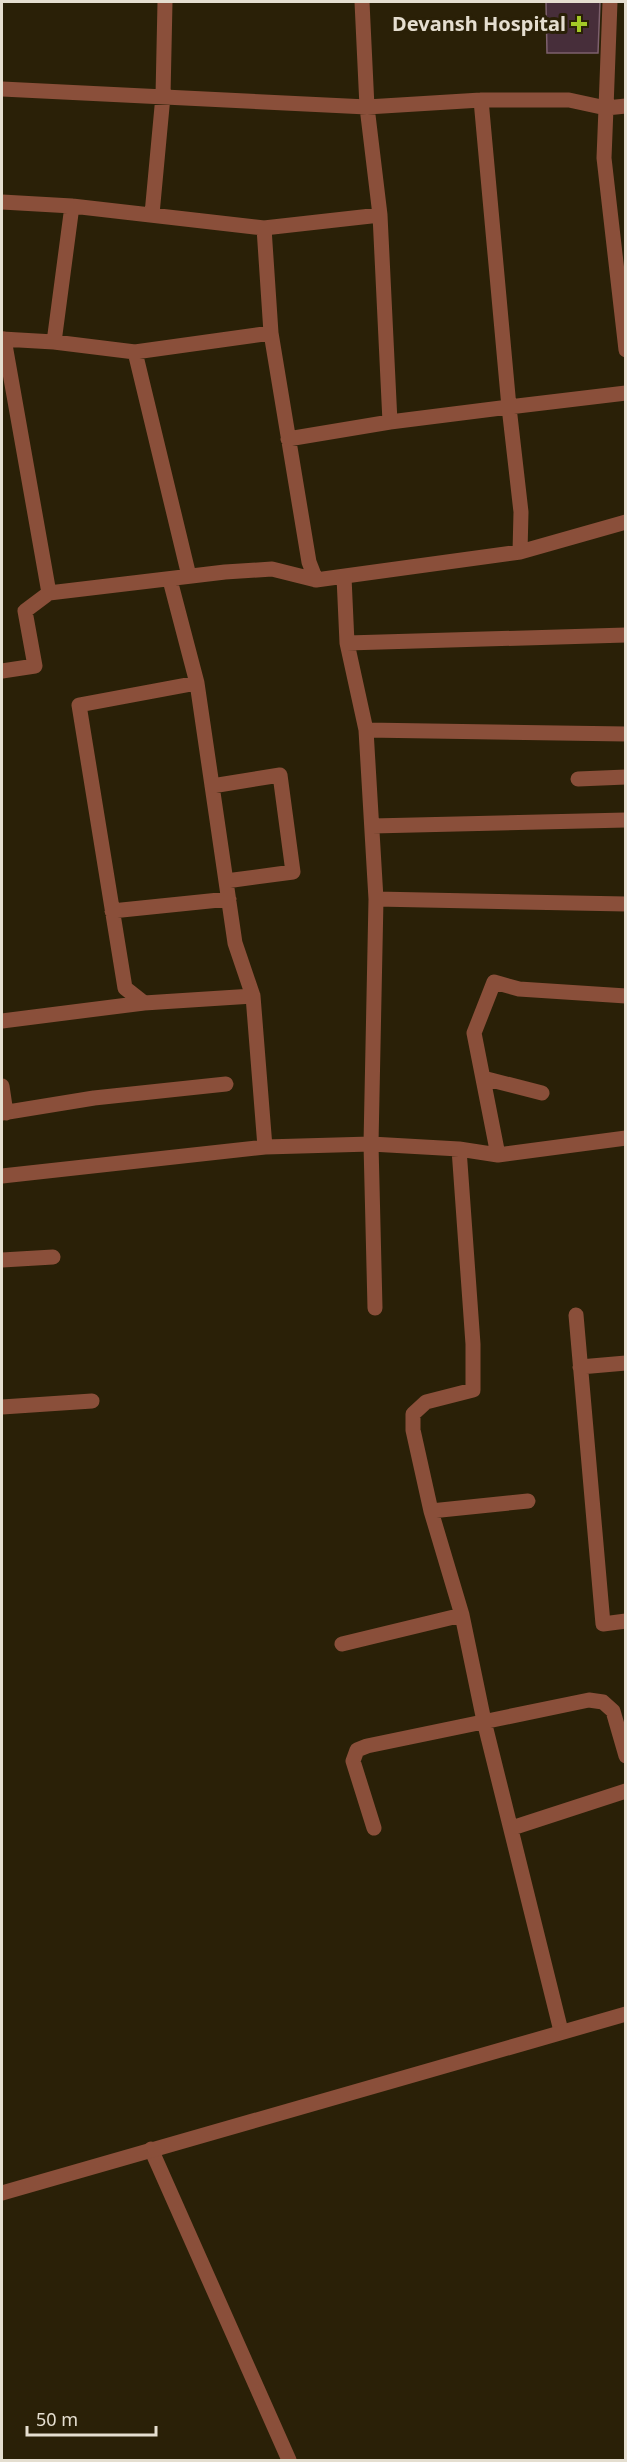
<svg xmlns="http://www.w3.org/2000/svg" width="627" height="2462" font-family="'Noto Sans',sans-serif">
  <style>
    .building { fill: #472e3a; stroke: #7d606d; stroke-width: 1.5 }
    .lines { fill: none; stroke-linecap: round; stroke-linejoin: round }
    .minor { stroke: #8a4f3a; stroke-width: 15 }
    .tertiary { stroke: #8a4f3a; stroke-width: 15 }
    .poi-dot { fill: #a3c926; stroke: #2a2007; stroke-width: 2 }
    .labels { text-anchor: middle; stroke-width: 6; stroke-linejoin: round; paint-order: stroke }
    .poi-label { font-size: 20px; font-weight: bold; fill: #e5ded0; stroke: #2a2007; text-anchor: end }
  </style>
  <rect width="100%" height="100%" fill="#2a2007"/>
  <path class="building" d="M546,2H600L598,53H547Z"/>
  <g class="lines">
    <path class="minor" d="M362,2L367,107L380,215L390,422
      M610,2L606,108L626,106
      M2,89L367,107L481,100H569L606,108L604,158L626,350
      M2,202L72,206L264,228
      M152,214L163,96L165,2
      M380,215L264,228L271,333L309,562L316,580L520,552L626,522
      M2,339L54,342L72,206
      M4,339L49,593
      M54,342L135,352L271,333
      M135,352L189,576
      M288,439L390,422L509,407L481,100
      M520,552L521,512L509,407L626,393
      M344,577L347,643L366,730L376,899L371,1144L375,1308
      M347,643L626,635
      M2,671L35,666L25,611L49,593L225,572L272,569L316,580
      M197,683L235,943L253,996L265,1147
      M366,730L626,734
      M578,779L626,777
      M212,786L280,775L293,872L226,881
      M372,826L626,820
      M376,899L626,904
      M112,911L229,899
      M144,1003L125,988L79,705L197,683L170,580
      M2,1021L144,1003L253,996
      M483,1078L542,1093
      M2,1086L6,1113
      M2,1113L94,1098L226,1084
      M498,1155L474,1033L494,982L519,989L626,996
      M2,1176L265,1147L371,1144L459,1149
      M2,1260L53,1257
      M576,1315L603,1624L626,1621
      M580,1367L626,1363
      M2,1407L92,1401
      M431,1511L528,1501
      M342,1644L462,1615
      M374,1828L353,1761L357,1750L367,1746L589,1700L603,1702L613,1711L626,1756
      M512,1828L626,1791
      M561,2031L484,1721L462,1615L431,1511L413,1430V1414L426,1402L473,1390V1344L459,1149L498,1155L626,1138
      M151,2149L289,2460"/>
    <path class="tertiary" d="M2,2193L626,2014"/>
  </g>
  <path class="poi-dot" d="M576 15h6v6h6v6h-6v6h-6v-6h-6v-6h6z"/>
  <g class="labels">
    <g class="poi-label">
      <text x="566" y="31">Devansh Hospital</text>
    </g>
  </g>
  <rect width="627" height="2462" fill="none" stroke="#e5ded0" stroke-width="6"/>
  <path d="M27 2426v9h129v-9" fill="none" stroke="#e5ded0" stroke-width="3"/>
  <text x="36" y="2426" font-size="18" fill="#e5ded0" stroke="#2a2007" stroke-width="4.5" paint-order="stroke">50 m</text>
</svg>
